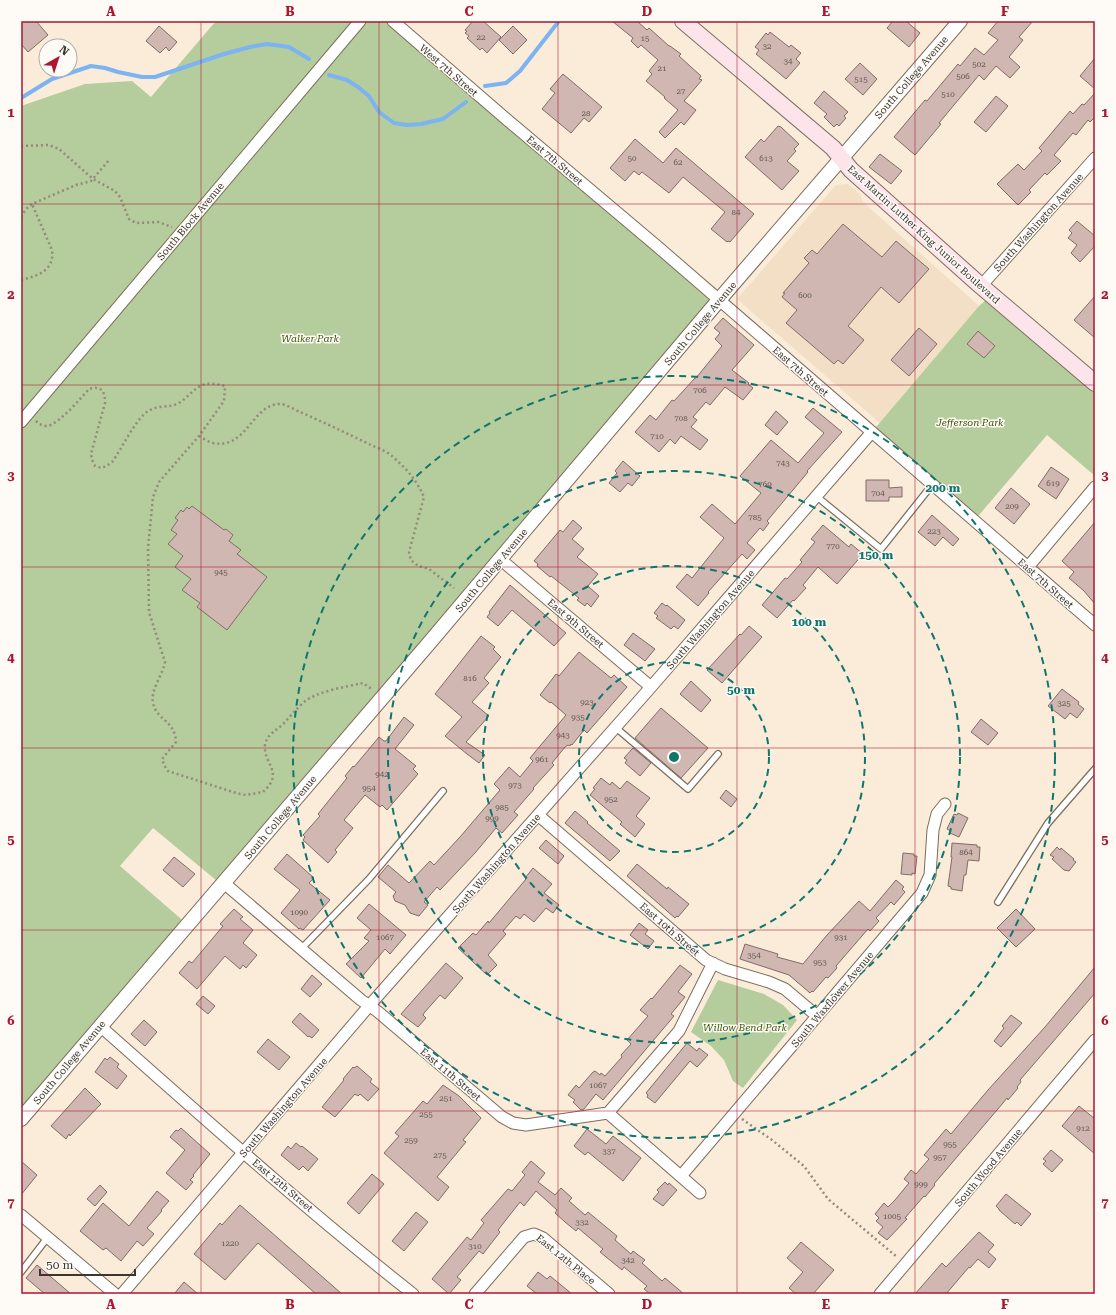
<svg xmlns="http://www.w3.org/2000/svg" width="1116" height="1315" font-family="'Roboto Serif',serif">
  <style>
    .built { fill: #f2dfc6 }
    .green { fill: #b5cc9c }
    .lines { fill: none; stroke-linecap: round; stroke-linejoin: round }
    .stream { stroke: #7cb3f2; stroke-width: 4 }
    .building { fill: #d0b7b1; stroke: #826c67 }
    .service-casing { stroke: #7b6e5d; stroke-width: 8 }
    .minor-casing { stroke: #7b6e5d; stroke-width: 13 }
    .tertiary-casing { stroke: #7b6e5d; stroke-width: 16 }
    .secondary-casing { stroke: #7b6e5d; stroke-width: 18 }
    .path { stroke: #93897d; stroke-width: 2.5; stroke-dasharray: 2 3; stroke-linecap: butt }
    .service { stroke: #fff; stroke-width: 5.5 }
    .minor { stroke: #fff; stroke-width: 11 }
    .tertiary { stroke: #fff; stroke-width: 14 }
    .secondary { stroke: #fde4ea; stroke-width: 16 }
    .grid { fill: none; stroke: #ac1630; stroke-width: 1; stroke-opacity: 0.55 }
    .ring { fill: none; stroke: #0f766e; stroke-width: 2; stroke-dasharray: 7 5 }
    .labels { text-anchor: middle; stroke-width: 3; stroke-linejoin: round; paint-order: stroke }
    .number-label { font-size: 8px; fill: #615650 }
    .street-label { font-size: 10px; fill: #3c362f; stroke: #fefbf7 }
    .park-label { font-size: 10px; font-style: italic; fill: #395500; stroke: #fefbf7 }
    .centre { fill: #0f766e; stroke: #fefbf7; stroke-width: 2 }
    .ring-label { font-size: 12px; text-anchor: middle; font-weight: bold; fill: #0f766e; stroke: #fefbf7; stroke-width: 3; stroke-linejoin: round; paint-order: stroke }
    .neatline { fill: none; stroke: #ac1630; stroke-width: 1.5 }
    .grid-label { font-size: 13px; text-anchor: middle; font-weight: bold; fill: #ac1630 }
  </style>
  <rect width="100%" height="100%" fill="#faecd8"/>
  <path class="built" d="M848,184L860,194L863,202L979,306L880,423L737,299L836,185Z"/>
  <path class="green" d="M216,21H393L719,300L222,885L153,828L120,866L188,925L21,1119V106L85,84L132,81L151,97Z
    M992,295L1095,383V476L1047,435L974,521L871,433L979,306Z
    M718,980L764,994L783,1005L797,1020L743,1088L733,1081L724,1060L711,1046L691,1032Z"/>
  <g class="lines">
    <path class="stream" d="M329,75L347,80L358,87L369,96L379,112L394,123L407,125L421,124L443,119L466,102
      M485,86L506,83L520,71L559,21
      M21,98L52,79L91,66L105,68L118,72L142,77H155L224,54L250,47L267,44L289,47L309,59"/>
  </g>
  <path class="building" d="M21,21H36L48,35L28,52L21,44Z
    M473,21H483L501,37L487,53L482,48L480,50L467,38L469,36L465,33L467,31L465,30Z
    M612,21H637L647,30L649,28L669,46H670L681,54L679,56L701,76L699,79L702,80L684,101L696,110L684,125L681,122L665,138L659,132L678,110L664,98L665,97L646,81L652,74L649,71L658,60L641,45L638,48L631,41L633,38Z
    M893,21H906L920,33L909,47L887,28Z
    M998,21H1033L1019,37L1023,40L1009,57L1020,67L1010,78L996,66L984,80L979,75L939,123L941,124L915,155L894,137L925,100L927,101L958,64L960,66L975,48L984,55L998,40L988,33Z
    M159,26L177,42L169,51L166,47L160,53L146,41Z
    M513,26L527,40L513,54L499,40Z
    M770,32L789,47L791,45L801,53L796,59L800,63L786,79L756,54L759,50L755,47L766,33L768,35Z
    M1095,58V89L1080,76Z
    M860,63L877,79L863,95L845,79Z
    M563,74L602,107L589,122L584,118L571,133L542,109L555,93L550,89Z
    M824,91L848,112L844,116L846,118L839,126L837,124L834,127L824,117L827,114L814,103Z
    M1095,93V117L1090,122L1088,120L1076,135L1073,133L1054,155L1061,161L1047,175L1045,173L1029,190L1031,192L1018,205L997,184L1018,164L1024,170L1042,151L1039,148L1070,111L1073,114L1082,104L1084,105Z
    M996,96L1008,106L986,132L974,122Z
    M778,126L781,127L799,144L794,149L796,151L787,161L799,171L782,190L745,157L761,139L764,142Z
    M635,139L663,163L676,148L754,214L730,242L728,241L727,242L711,229L725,212L683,177L669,193L642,172L639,175L634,171L625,181L610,168Z
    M880,154L902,171L891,184L869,167Z
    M1077,221L1095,236V246L1080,262L1071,253L1077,245L1068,238L1072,233L1069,230Z
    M843,224L882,257L896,241L929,269L899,303L881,287L848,326L864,340L843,364L838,360L834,364L786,323L797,310L782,297L785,293H783L809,263L804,258L812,250L817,254Z
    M1095,296V338L1074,320Z
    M723,318L754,345L732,370L749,383L748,384L753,388L743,400L725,387L710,405L706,402L693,417L697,420L691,427L708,440L700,450L681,436L675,444L670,439L659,452L635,432L650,415L656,420L672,400L674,401L695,378H696L722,346L715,339L720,333L714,328Z
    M919,328L937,344L909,376L891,360Z
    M978,331L995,346L984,358L967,344Z
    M813,408L842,432L807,471L808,472L767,521L769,523L763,531L760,528L747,543L755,550L747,559L742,554L708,592L709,593L698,606L676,587L687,574L692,578L724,538L700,517L712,504L735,524L761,493L740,476L771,440L798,463L824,433L805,417Z
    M776,411L788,422L777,435L765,425Z
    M623,461L640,476L632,486L628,483L620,492L609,483L617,473L615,471Z
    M1051,467L1069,479L1056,499L1038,486Z
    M866,480H889V488L902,487V497H889V501H866Z
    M1011,488L1030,504L1014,524L995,508Z
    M192,506L224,530L226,529L233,535L229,541L241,550L237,554L267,577L227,630L197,607L200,603L182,590L191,579L175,567L183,556L168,544L177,534L171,530L178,520L175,518L181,510L183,512L187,507L189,509Z
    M932,515L959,539L953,546L943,537L935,546L918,532Z
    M573,520L582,528L572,539L584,549L577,557L598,574L588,586L599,596L591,607L587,603L585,606L577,600L579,598L551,576L550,577L537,566L538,564L534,561L560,530L563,532Z
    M1095,522V604L1084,591L1069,578L1074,572L1062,561Z
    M823,525L849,547L851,544L863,554L837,584L818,567L803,585L806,588L794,601L793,600L777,618L762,605L785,578L787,579L802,562L800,560L815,542L811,539Z
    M510,585L566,633L554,646L512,610L498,626L487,617L490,613L489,612Z
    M662,603L666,606L667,605L685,620L678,629L674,626L671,629L656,618L658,616L654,613Z
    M749,626L762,637L722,683L707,670L740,634L741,635Z
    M633,633L655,649L645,661L624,645Z
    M481,636L495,647L493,649L501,657L484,678L489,683L472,702L489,716L466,742L485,755L479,763L467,754L445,736L462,717L435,694Z
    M579,652L611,678L614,675L627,687L587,733L584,730L572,745L571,744L570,746L568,745L565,747L552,763L554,765L533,788L534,789L514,812L518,815L502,833L496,828L475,853L440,890L437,887L424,902L428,905L419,916L410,913L405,905L395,901L393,896L396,892L378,877L388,865L409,883L430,861L434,865L460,837L500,790L494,784L509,767L520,777L533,761L530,758L566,715L551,702L550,703L540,695L556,674L559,676Z
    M691,681L711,700L701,712L680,694Z
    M1062,689L1079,702L1078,704L1084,709L1077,718L1070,713L1065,719L1048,706Z
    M661,708L708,748L681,778L635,738Z
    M404,717L414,725L395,749L416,766L413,769L418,774L387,810L382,805L380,807L365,795L344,820L353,828L335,850L337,852L328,863L303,840L305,837L303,835L320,816L318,814L347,778L345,776L353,766L354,767L379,737L384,741H386Z
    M981,719L998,733L988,745L971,732Z
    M633,748L651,763L640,776L625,763L627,760L624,758Z
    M601,778L610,785L612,782L620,789L627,781L650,798L636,816L645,824L635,837L620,824L622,822L590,795L595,789L593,788Z
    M726,790L737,799L731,807L720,798Z
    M575,811L588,822L587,823L620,851L610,861L565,823Z
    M958,813L968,818L959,837L950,833L951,831L947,829L954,814L957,815Z
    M546,840L564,856L558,864L539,848Z
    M952,843L977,845V847H980L979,861L968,860L966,875H964L962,891L951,889V887L948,886L952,857H951Z
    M1057,847L1060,850L1061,848L1074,859L1073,860L1076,862L1069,871L1064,870L1052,859L1054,857L1050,855Z
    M903,853L914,854V856H917L915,874L912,873V875L901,874Z
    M287,854L314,878L309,883L330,900L303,930L300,928L299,929L281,913L300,890L274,869Z
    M174,857L195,874L183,887L163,870Z
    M637,864L667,889L668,887L689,904L678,917L677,916L675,918L627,876Z
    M533,868L552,884L544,893L559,905L553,913L546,908L534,922L524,914L520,919L516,916L503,931L506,934L488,955L497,965L487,975L458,948L473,933L476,935L488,921L489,923L526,879L525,878Z
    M896,880L904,887L902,889L905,892L894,905L891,902L876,918L879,921L870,931L868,929L836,966L837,968L828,978L826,977L813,992L812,991L810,993L789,975L740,959L745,944L778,954L777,957L803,964L827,935L859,901L870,911Z
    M369,904L406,935L390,954L385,949L361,978L346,964L369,941L364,938L371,930L357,918Z
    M234,909L243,917L240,919L253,930L243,943L257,955L246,968L243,965L240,969L225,956L197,989L179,973L189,961L192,963L223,926L220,924Z
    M1016,909L1035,929L1016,947L997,928Z
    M639,923L648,930L645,934L654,941L648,949L630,935Z
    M446,963L463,978L445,999L440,995L424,1013L423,1015L426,1018L418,1027L401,1014Z
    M680,965L692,974L678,992L685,997L671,1014L674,1016L603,1100L596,1094L584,1109L581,1110L573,1102L575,1100L568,1095L576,1085L579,1088L593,1072L595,1071L600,1075L601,1073L605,1076L622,1057L621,1055L631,1044L627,1040L648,1016L640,1010L651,998L652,999Z
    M1095,967V993L1020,1080L1021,1082L1017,1087L1018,1088L1008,1100L1007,1098L1003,1103L934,1184L935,1185L925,1197L924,1196L905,1218L907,1219L887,1240L878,1233L883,1227L876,1221L879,1218L875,1214L884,1203L888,1207L895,1200L909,1183L904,1179L911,1170L916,1174L929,1159L924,1155L946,1129L951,1134L988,1090L1045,1027Z
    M312,975L322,984L310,997L301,989Z
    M203,996L215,1006L208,1014L196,1004Z
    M300,1013L319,1030L312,1038L309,1036L308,1037L292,1022Z
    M1011,1015L1022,1023L1001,1047L994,1041L1004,1028L1002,1026Z
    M144,1020L157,1032L145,1046L131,1034Z
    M268,1039L290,1057L279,1070L257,1052Z
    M687,1043L697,1051L699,1048L708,1055L697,1067L690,1061L655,1103L647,1097L648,1095L646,1093Z
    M110,1057L119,1064L117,1067L127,1076L117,1089L95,1072L105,1058L107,1060Z
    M357,1066L372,1079L370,1082L379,1089L368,1101L360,1094L358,1096L355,1094L335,1117L322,1107L344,1080L343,1079L353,1067L354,1068Z
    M443,1085L459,1096L481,1118L463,1140L466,1142L437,1177L449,1187L438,1201L384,1153L399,1136L395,1133L423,1101L427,1104Z
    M85,1088L101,1104L70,1136L69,1134L66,1139L51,1126Z
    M1079,1106L1095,1119V1154L1062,1126Z
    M181,1128L210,1154L193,1175L194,1176L190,1180L193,1182L186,1190L166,1173L185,1150L170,1137L176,1130L178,1131Z
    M587,1129L606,1144L613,1136L641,1158L623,1181L588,1152L585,1155L574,1146Z
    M296,1143L301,1147L302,1146L318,1159L308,1171L303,1166L299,1170L281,1155L288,1146L291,1149Z
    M1051,1150L1063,1160L1052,1172L1043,1164L1046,1161L1043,1159Z
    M21,1161L37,1175L21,1195Z
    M531,1161L545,1173L538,1182L555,1195L561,1188L572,1198L569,1201L585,1215L588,1212L606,1227L617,1236L615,1240L631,1254L633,1251L645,1260L642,1263L662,1281L665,1278L684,1294H650L644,1289L647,1286L624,1267L622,1270L600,1252L603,1249L578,1228L576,1231L565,1222L555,1213L557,1210L536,1191L524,1206L520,1202L498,1230L500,1232L483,1254L479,1251L457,1277L461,1280L449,1294L432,1279L467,1237L471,1240L484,1223L481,1220L508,1189L512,1191L525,1175L522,1172Z
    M372,1174L384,1184L359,1214L347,1203Z
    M665,1182L668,1185L669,1183L677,1190L663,1206L653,1199L659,1192L657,1190Z
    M100,1185L107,1192L95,1206L87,1199Z
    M157,1191L169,1201L161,1210L162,1211L147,1228L154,1234L143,1246L137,1241L121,1261L106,1248L103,1250L80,1231L103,1203L129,1226Z
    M1006,1194L1031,1214L1021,1226L1017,1222L1015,1224L999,1210V1209L996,1206Z
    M240,1205L271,1232L342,1294H316L258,1243L225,1280L194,1254L220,1223L222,1225Z
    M416,1212L428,1222L404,1251L392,1241Z
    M979,1232L994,1245L988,1252L996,1259L989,1268L978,1259L970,1268L969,1267L946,1294H915L942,1263L946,1267Z
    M801,1242L834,1270L813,1294H796L789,1288L803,1272L787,1258Z
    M37,1265L71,1294H45L26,1278Z
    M538,1272L547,1279L550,1276L572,1294H537L527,1286Z
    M184,1282L198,1294H174Z"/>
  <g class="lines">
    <g class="service-casing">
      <path id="service" d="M816,496L881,549L932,485
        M615,727L688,789L718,754
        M998,902L1048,823L1095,769
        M301,949L369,879L443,791
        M21,1272L48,1237"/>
    </g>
    <g class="minor-casing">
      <path id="minor" d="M393,21L505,118L658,247L1095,625
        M981,286L1095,158
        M21,422L360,21
        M500,559L651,687
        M1028,567L1095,487
        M538,815L706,960L725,969L769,982L785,989L817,1016
        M224,883L361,1000L377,1011L502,1117L513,1123L526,1125L608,1113L700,1193
        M100,1026C203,1117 305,1209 413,1294
        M608,1113L679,1031L713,963
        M681,1176L922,893L930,875L933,830L937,814L945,804
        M21,1215L115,1294
        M122,1294L369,1006L651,687L871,433
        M475,1294L524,1237L534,1234L543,1238L609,1294
        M880,1294L1095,1040"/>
    </g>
    <g class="tertiary-casing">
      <path id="tertiary" d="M21,1119L430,642L719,300L960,21"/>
    </g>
    <g class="secondary-casing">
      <path id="secondary" d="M683,21L833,148L851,170L981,286L1095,383"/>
    </g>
    <path class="path" d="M21,146L49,145L59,149L93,179L115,191L120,197L129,219L136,223L158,222L172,227
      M21,217L26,209L32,204L76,185L91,181L110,159
      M21,280C38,276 55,270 52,250L32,204
      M36,421C39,424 42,426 47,426C58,425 81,398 89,389C102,385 105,392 105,403L91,454L92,460L95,466C102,469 106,467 112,462C122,449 136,417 150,410C159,405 170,408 179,403C183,401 186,397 189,395C202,382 208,382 225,386L224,401L199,436L159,482L153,497L148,548L149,612L165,662C163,675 150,690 153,703C157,721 175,720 176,742L162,759L164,765L168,771L236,793L246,795L263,792C285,772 263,764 265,745C267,734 276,731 283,724C290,717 296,709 304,702C318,691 345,687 363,683L373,690
      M199,436C203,438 208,442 213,443C247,450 252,404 280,404C286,404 295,410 300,412C323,422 346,433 369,444C377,448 387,451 393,457C407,469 417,481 424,497L409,552L411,560L418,566L429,569L454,588
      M742,1119L772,1140L804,1166L828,1199L897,1257"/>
    <use href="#service" class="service"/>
    <use href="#minor" class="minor"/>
    <use href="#tertiary" class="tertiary"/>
    <use href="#secondary" class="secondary"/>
  </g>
  <path class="grid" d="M201,21V1294M379,21V1294M558,21V1294M737,21V1294M915,21V1294M21,204H1095M21,385H1095M21,567H1095M21,748H1095M21,930H1095M21,1111H1095"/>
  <g class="ring">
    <circle cx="674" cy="757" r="95"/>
    <circle cx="674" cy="757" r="191"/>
    <circle cx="674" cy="757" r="286"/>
    <circle cx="674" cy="757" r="381"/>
  </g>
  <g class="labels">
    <g class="number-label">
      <text x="481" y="40">22</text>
      <text x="645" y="41">15</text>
      <text x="767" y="49">32</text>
      <text x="788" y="64">34</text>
      <text x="979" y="67">502</text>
      <text x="662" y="71">21</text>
      <text x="963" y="79">506</text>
      <text x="861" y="82">515</text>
      <text x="681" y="94">27</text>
      <text x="948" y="97">510</text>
      <text x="586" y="116">28</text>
      <text x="632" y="161">50</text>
      <text x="766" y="161">613</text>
      <text x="678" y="165">62</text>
      <text x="736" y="215">84</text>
      <text x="805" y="298">600</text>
      <text x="700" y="393">706</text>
      <text x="681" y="421">708</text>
      <text x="657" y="439">710</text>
      <text x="783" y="466">743</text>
      <text x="1053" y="486">619</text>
      <text x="765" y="487">769</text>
      <text x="878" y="496">704</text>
      <text x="1012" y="509">209</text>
      <text x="755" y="520">785</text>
      <text x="934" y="534">223</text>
      <text x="833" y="549">770</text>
      <text x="221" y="575">945</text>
      <text x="470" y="681">816</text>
      <text x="587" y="705">923</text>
      <text x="1064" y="706">325</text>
      <text x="578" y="720">935</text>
      <text x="563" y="738">943</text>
      <text x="542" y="762">961</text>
      <text x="382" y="777">942</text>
      <text x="515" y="788">973</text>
      <text x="369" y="791">954</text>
      <text x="611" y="802">952</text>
      <text x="502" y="810">985</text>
      <text x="492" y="821">999</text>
      <text x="966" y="855">864</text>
      <text x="299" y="915">1090</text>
      <text x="385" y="940">1067</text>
      <text x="841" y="940">931</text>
      <text x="754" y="958">354</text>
      <text x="820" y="965">953</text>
      <text x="598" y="1088">1067</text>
      <text x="446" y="1101">251</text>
      <text x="426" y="1117">255</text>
      <text x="1083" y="1131">912</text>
      <text x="411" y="1143">259</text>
      <text x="950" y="1147">955</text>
      <text x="609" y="1154">337</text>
      <text x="440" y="1158">275</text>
      <text x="940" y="1160">957</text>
      <text x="921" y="1187">999</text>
      <text x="892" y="1219">1005</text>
      <text x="582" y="1225">332</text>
      <text x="230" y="1246">1220</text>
      <text x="475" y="1249">310</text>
      <text x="628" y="1263">342</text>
    </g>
    <g class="street-label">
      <text transform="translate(449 70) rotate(41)" y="4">West 7th Street</text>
      <text transform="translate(911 77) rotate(-49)" y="4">South College Avenue</text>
      <text transform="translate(555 160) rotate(40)" y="4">East 7th Street</text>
      <text transform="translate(190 221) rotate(-50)" y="4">South Block Avenue</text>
      <text transform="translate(1038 222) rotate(-48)" y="4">South Washington Avenue</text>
      <text transform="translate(924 234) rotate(42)" y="4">East Martin Luther King Junior Boulevard</text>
      <text transform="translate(700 323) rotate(-50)" y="4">South College Avenue</text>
      <text transform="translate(801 371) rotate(41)" y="4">East 7th Street</text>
      <text transform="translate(491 570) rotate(-50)" y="4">South College Avenue</text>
      <text transform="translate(1046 583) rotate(41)" y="4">East 7th Street</text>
      <text transform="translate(710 619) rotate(-49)" y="4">South Washington Avenue</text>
      <text transform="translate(576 623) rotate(40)" y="4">East 9th Street</text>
      <text transform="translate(280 817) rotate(-50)" y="4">South College Avenue</text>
      <text transform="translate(496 863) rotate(-49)" y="4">South Washington Avenue</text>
      <text transform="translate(670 929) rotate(41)" y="4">East 10th Street</text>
      <text transform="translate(832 999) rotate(-50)" y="4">South Waxflower Avenue</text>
      <text transform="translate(69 1062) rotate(-50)" y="4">South College Avenue</text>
      <text transform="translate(451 1074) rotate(40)" y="4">East 11th Street</text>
      <text transform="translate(283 1107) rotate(-49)" y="4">South Washington Avenue</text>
      <text transform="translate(988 1167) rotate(-50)" y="4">South Wood Avenue</text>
      <text transform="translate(283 1185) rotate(40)" y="4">East 12th Street</text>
      <text transform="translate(566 1259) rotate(39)" y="4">East 12th Place</text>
    </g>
    <g class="park-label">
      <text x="310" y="342">Walker Park</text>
      <text x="970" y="426">Jefferson Park</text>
      <text x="745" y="1031">Willow Bend Park</text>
    </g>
  </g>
  <circle cx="674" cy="757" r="6" class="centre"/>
  <g class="ring-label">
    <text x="943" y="492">200 m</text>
    <text x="876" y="559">150 m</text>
    <text x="809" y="626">100 m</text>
    <text x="741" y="694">50 m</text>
  </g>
  <rect width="1116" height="1315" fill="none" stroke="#fefbf7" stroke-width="44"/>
  <g transform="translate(58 58) rotate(39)"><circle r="19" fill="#fefbf7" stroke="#b0aca7"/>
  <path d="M0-3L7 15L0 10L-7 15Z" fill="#ac1630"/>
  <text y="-6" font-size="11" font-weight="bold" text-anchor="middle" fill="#3c362f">N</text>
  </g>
  <path d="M40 1269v6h95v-6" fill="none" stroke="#3c362f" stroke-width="2"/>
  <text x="46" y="1269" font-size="12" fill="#3c362f" stroke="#fefbf7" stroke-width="3" paint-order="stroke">50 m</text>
  <rect x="22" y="22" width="1072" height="1271" class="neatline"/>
  <g class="grid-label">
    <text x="111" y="16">A</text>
    <text x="290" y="16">B</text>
    <text x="469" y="16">C</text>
    <text x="647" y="16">D</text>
    <text x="826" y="16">E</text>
    <text x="1005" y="16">F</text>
    <text x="11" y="117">1</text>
    <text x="1105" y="117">1</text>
    <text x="11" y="299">2</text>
    <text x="1105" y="299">2</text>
    <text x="11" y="480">3</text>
    <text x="1105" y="480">3</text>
    <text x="11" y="662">4</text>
    <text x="1105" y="662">4</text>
    <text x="11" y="844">5</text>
    <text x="1105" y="844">5</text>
    <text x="11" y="1025">6</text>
    <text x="1105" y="1025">6</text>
    <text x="11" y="1207">7</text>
    <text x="1105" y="1207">7</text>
    <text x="111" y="1309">A</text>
    <text x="290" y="1309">B</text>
    <text x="469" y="1309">C</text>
    <text x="647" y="1309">D</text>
    <text x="826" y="1309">E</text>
    <text x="1005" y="1309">F</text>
  </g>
</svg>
